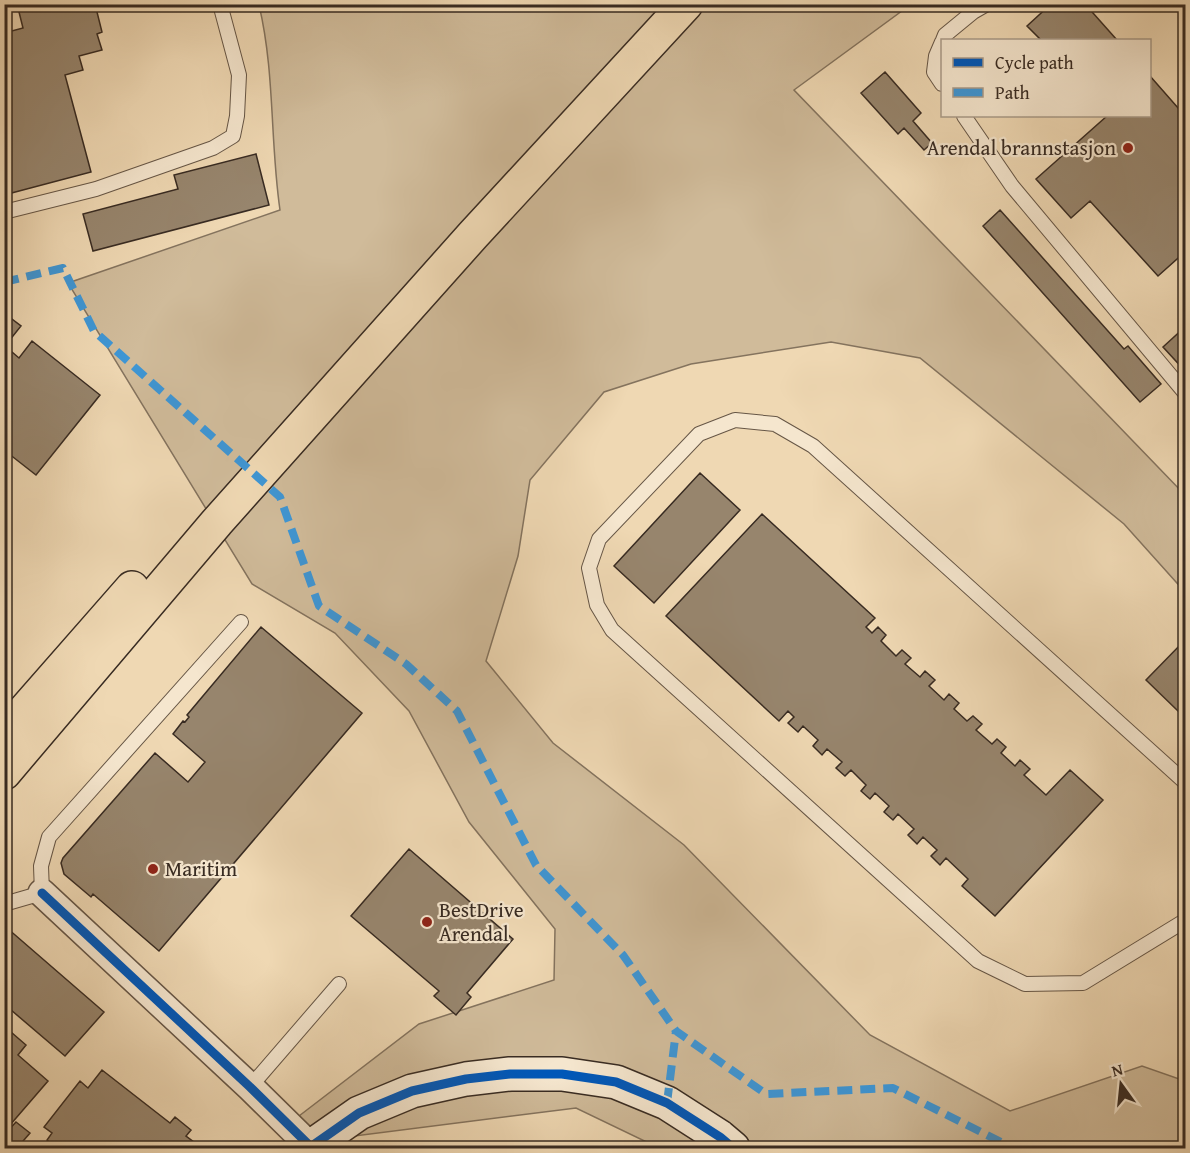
<svg xmlns="http://www.w3.org/2000/svg" width="1190" height="1153" font-family="'Gentium Book Plus',serif">
  <style>
    .green { fill: #d0bb9a; stroke: #84735e; stroke-width: 1.5 }
    .building { fill: #97856d; stroke: #382b22; stroke-width: 1.5 }
    .lines { fill: none; stroke-linecap: round; stroke-linejoin: round }
    .lane-casing { stroke: #665646; stroke-width: 16 }
    .street-casing { stroke: #665646; stroke-width: 30 }
    .secondary-casing { stroke: #382b22; stroke-width: 36 }
    .highway-casing { stroke: #382b22; stroke-width: 36 }
    .lane { stroke: #f5e6ce; stroke-width: 14 }
    .street { stroke: #f5e6ce; stroke-width: 27 }
    .secondary { stroke: #f5e6ce; stroke-width: 33 }
    .highway { stroke: #efd8b3; stroke-width: 33 }
    .quiet { stroke: #3e96d5; stroke-width: 8; stroke-dasharray: 15 8; stroke-linecap: butt }
    .cycleway-casing { stroke: #f5e6ce; stroke-width: 13 }
    .cycleway { stroke: #0057b8; stroke-width: 9 }
    .poi-dot { fill: #8f2418; stroke: #f5e6ce; stroke-width: 2 }
    .labels { text-anchor: middle; stroke-width: 4.5; stroke-linejoin: round; paint-order: stroke }
    .poi-label { font-size: 21px; fill: #382b22; stroke: #f5e6ce; text-anchor: start }
  </style>
  <rect width="100%" height="100%" fill="#efd8b3"/>
  <filter id="stains"><feTurbulence type="fractalNoise" baseFrequency=".00333" numOctaves="4"/><feColorMatrix values="0 0 0 0 .2 0 0 0 0 .09 0 0 0 0 .02 0 0 0 .5 -.17"/></filter>
  <radialGradient id="worn" r=".72"><stop offset=".6" stop-color="#630" stop-opacity="0"/><stop offset="1" stop-color="#630" stop-opacity=".3"/></radialGradient>
  <path class="green" d="M259,5H910L794,90L1185,495V592L1124,524L920,358L831,342L691,364L604,392L530,480L518,556L486,661L553,743L684,845L870,1035L1010,1111L1142,1066L1185,1081V1148H659L576,1108L323,1140L299,1116L419,1024L554,980L555,929L469,822L409,711L335,633L252,584L68,283L280,210C270,142 275,72 259,5Z"/>
  <path class="building" d="M17,4H95L102,32L97,34L102,50L79,56L83,70L65,75L91,172L4,195V33L23,28Z
    M1051,4H1085L1117,40H1041L1027,26Z
    M885,72L921,113L913,121L932,143L924,150L904,128L898,134L861,93Z
    M1150,76L1186,117V251L1158,276L1090,201L1071,218L1036,179L1107,116H1150Z
    M256,154L269,205L93,251L83,214L178,189L174,175Z
    M1000,210L1124,349L1128,346L1161,384L1140,402L983,226Z
    M4,313L21,326L5,346L19,358L32,341L100,395L36,475L4,450Z
    M1186,326V372L1163,347Z
    M700,473L740,510L654,603L614,566Z
    M762,514L875,618L866,627L872,633L878,627L886,635L881,641L896,656L902,650L911,658L905,664L920,677L925,671L935,680L929,686L944,700L949,694L959,703L954,709L967,721L973,716L982,724L976,730L992,744L997,739L1006,747L1001,753L1015,766L1020,760L1030,769L1024,775L1046,795L1070,770L1103,800L995,916L962,886L968,879L946,858L940,865L931,856L937,850L923,837L917,844L908,835L914,829L898,814L893,820L884,812L889,806L875,793L870,799L861,791L866,785L851,770L845,776L836,768L842,762L827,749L822,755L813,746L818,740L803,726L798,732L788,723L794,717L788,711L779,721L666,616Z
    M261,627L362,713L159,951L93,894L91,897L64,874L61,863L63,858L155,753L188,782L205,762L173,734L183,721L185,722L189,717L187,715Z
    M1184,641L1186,703L1178,711L1146,680Z
    M409,849L513,939L467,993L471,997L456,1015L434,996L439,991L351,916Z
    M7,928L104,1012L65,1056L4,1004V931Z
    M4,1026L26,1045L18,1055L48,1081L4,1132Z
    M102,1070L170,1123L175,1117L191,1130L186,1136L202,1148H57L47,1140L52,1133L44,1127L80,1081L88,1088Z
    M16,1122L30,1133L17,1148H4V1135Z"/>
  <g class="lines">
    <g class="lane-casing">
      <path id="lane" d="M943,40L945,35L973,12L987,4
        M942,42L936,56L934,72L942,84
        M964,116L1012,186L1186,394
        M4,212L96,189L213,148L233,136L237,116L239,75L220,4
        M1186,783L813,446L775,424L735,420L699,434L599,539L589,568L597,605L612,630L978,961L1025,984L1083,983L1186,920
        M4,904L42,893L41,866L49,837L241,622
        M250,1087L339,984"/>
    </g>
    <g class="street-casing">
      <path id="street" d="M42,893L250,1087L311,1147"/>
    </g>
    <g class="secondary-casing">
      <path id="secondary" d="M309,1148L359,1113L412,1091L466,1079L510,1074H562L616,1082L667,1103L720,1137L733,1148"/>
    </g>
    <g class="highway-casing">
      <path id="highway" d="M4,734L132,588
        M4,773L217,522L473,235L686,4"/>
    </g>
    <use href="#lane" class="lane"/>
    <use href="#street" class="street"/>
    <use href="#secondary" class="secondary"/>
    <use href="#highway" class="highway"/>
    <path class="quiet" d="M4,282L63,268L94,331L280,497L319,606L406,664L457,711L536,865L623,955L676,1031L766,1094L893,1088L1013,1148
      M667,1103L676,1031"/>
    <g class="cycleway-casing">
      <path id="cycleway" d="M42,893L250,1087L311,1147
        M309,1148L359,1113L412,1091L466,1079L510,1074H562L616,1082L667,1103L720,1137L733,1148"/>
    </g>
    <use href="#cycleway" class="cycleway"/>
  </g>
  <g class="poi-dot">
    <circle cx="1128" cy="148" r="6"/>
    <circle cx="153" cy="869" r="6"/>
    <circle cx="427" cy="922" r="6"/>
  </g>
  <g class="labels">
    <g class="poi-label">
      <text x="1116" y="155" text-anchor="end">Arendal brannstasjon</text>
      <text x="165" y="876">Maritim</text>
      <text x="439" y="917">BestDrive<tspan x="439" dy="24">Arendal</tspan></text>
    </g>
  </g>
  <rect width="1190" height="1153" fill="none" stroke="#efd8b3" stroke-width="24"/>
  <rect x="6" y="6" width="1178" height="1141" fill="none" stroke="#382b22" stroke-width="3"/>
  <rect x="12" y="12" width="1166" height="1129" fill="none" stroke="#382b22" stroke-width="1.5"/>
  <rect x="941" y="39" width="210" height="78" fill="#f5e6ce" stroke="#a99b89" stroke-width="1.5"/>
  <rect x="953" y="58" width="30" height="9" fill="#0057b8" stroke="#a99b89" stroke-width="1.5"/>
  <text x="995" y="69" font-size="18" fill="#382b22">Cycle path</text>
  <rect x="953" y="88" width="30" height="9" fill="#3e96d5" stroke="#a99b89" stroke-width="1.5"/>
  <text x="995" y="99" font-size="18" fill="#382b22">Path</text>
  <g transform="translate(1121 1084) rotate(345)" stroke="#f5e6ce" stroke-width="4.5" paint-order="stroke">
  <path d="M0-4.5L10 22L0 15L-10 22Z" fill="#382b22"/>
  <text y="-9" font-size="16" font-weight="bold" text-anchor="middle" fill="#382b22">N</text>
  </g>
  <rect width="100%" height="100%" filter="url(#stains)"/>
  <rect width="100%" height="100%" fill="url(#worn)"/>
</svg>
